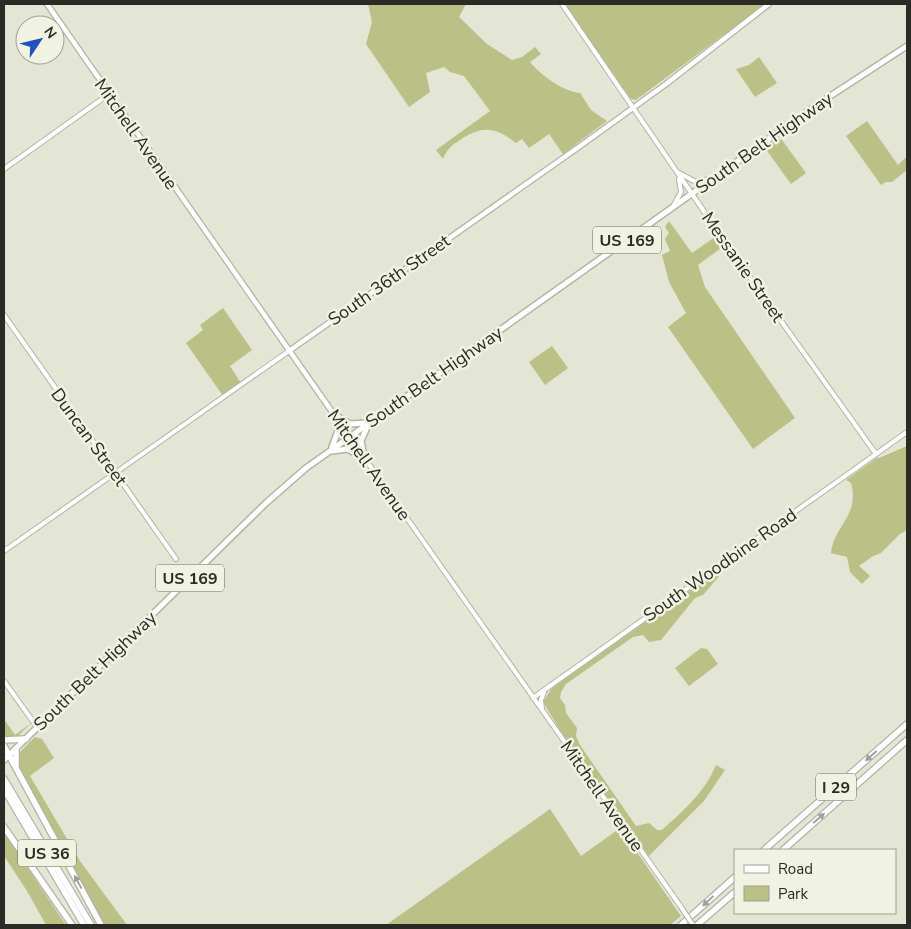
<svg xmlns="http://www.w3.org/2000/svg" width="911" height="929" font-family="'Nunito Sans',sans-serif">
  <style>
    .green { fill: #bac086 }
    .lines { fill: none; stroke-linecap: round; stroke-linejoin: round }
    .tertiary-casing { stroke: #b2b4a5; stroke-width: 6 }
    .secondary-casing { stroke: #b2b4a5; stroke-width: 7 }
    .primary-casing { stroke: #b2b4a5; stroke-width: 8 }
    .motorway-casing { stroke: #b2b4a5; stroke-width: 8 }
    .tertiary { stroke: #fff; stroke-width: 4 }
    .secondary { stroke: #fff; stroke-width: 4.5 }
    .primary { stroke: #fff; stroke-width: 5 }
    .motorway { stroke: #fff; stroke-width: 5.5 }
    .tertiary-bridge-casing { stroke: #b2b4a5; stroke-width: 6; stroke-linecap: butt }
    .tertiary-bridge { stroke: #fff; stroke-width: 4 }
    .oneway { fill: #a0a09d }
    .labels { text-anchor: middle; stroke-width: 5; stroke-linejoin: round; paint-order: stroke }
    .shield { fill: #f0f2e2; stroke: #66675e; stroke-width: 1 }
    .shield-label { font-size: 16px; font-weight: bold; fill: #2b2b25 }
    .street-label { font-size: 18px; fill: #2b2b25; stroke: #f0f2e2 }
  </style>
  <rect width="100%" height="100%" fill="#e3e5d5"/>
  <path class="green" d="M368,4H466L459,17L487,44L512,60L522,57L535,47L541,54L530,62C542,76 562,91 580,93L591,110L607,121L563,154L549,134L529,148L522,139L516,143C496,127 482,125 460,140C451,146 447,149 443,159L436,150L490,111L464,76L450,72L444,67L426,73L430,92L409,107L366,44L372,22Z
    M564,4H765L636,100L631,99Z
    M759,57L777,83L755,97L736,69L749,65Z
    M867,121L898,165L907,156V170L892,182H886L881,185L846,136Z
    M778,139L782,140L806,173L791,184L765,148Z
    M669,221L692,253L718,235L725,245L698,265L705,287L795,418L753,449L668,327L686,313L669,282L662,255L670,251L665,239L669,233L665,227Z
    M223,308L252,350L230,366L241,383L223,396L186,343L203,330L200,325Z
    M552,346L568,368L545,385L529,362Z
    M907,446V530L900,534L881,553L873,556L859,566L870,576L862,584L850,572L847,557L831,553C834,525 860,516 851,483L846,480L878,457L879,458Z
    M717,571L720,575L703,595L695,598L661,640L649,642L643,635L633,637L566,684L561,692L560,698L565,705L566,713L577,728L576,736L580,745L636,826L649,823L657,830H662C683,811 705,792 716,765L725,770L704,801L649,856L566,740L543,702L552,688Z
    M701,648L707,649L718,664L689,686L675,668Z
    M4,719L15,735L31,723L17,737L4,738Z
    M35,737L42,739L54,758L30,776L80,861L127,925H104L18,765L17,755Z
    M550,809L581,856L616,831L623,832L681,916L670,925H386Z
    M4,833L66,925H46L27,891L4,856Z"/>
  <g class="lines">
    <g class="tertiary-casing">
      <path id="tertiary" d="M562,4L729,248L876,454
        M4,169L109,94
        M679,173L696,182L709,179
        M674,205L681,192L679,179
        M4,315L176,559
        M349,436L681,907
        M4,551L289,351
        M4,681L37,727
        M533,698L907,432
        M542,709L541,700L544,692"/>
    </g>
    <g class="secondary-casing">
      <path id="secondary" d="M47,4L349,436
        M289,351L583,144L666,84L769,4"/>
    </g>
    <g class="primary-casing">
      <path id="primary" d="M335,415L350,424L367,423
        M332,447L338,431L335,415
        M332,451L348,449L365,459
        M365,460L361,441L368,425
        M4,760L266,503L306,468L818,104L907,46"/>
    </g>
    <g class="motorway-casing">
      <path id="motorway" d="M4,740L26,739
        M4,746L101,925
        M16,765V749
        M4,779L91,925
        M4,789L84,925
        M4,827L72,925
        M764,850L907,724
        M783,850L907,740
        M681,925L735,877
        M697,925L735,892"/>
    </g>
    <use href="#tertiary" class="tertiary"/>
    <use href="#secondary" class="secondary"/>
    <use href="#primary" class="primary"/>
    <use href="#motorway" class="motorway"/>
    <g class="tertiary-bridge-casing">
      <path id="tertiary-bridge" d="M681,907L693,925"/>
    </g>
    <use href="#tertiary-bridge" class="tertiary-bridge"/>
  </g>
  <defs><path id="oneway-solid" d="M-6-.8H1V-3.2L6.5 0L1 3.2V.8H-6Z" transform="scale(1.25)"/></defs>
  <g class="oneway">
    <use href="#oneway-solid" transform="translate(871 756) rotate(139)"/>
    <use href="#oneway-solid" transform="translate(819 818) rotate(-41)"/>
    <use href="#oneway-solid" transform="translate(78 882) rotate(-118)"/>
    <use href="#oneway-solid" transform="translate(708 901) rotate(137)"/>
  </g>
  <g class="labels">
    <g class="shield">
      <rect x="593" y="226.5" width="68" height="27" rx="4"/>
      <rect x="156" y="564.5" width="68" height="27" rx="4"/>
      <rect x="816" y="773.5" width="40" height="27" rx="4"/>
      <rect x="18" y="839.5" width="58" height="27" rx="4"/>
    </g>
    <g class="shield-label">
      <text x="627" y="246">US 169</text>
      <text x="190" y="584">US 169</text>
      <text x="836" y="793">I 29</text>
      <text x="47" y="859">US 36</text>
    </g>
    <g class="street-label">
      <text transform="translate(136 134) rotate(55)" y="6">Mitchell Avenue</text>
      <text transform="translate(764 143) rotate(-35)" y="6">South Belt Highway</text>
      <text transform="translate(743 267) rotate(55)" y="6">Messanie Street</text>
      <text transform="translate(389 280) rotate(-35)" y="6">South 36th Street</text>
      <text transform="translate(434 377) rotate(-35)" y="6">South Belt Highway</text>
      <text transform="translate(89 437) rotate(54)" y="6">Duncan Street</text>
      <text transform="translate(369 465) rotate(55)" y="6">Mitchell Avenue</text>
      <text transform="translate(720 565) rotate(-35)" y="6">South Woodbine Road</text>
      <text transform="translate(95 671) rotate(-44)" y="6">South Belt Highway</text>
      <text transform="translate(602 796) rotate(55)" y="6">Mitchell Avenue</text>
    </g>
  </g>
  <rect width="911" height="929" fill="none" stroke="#2b2b25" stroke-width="10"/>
  <rect x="734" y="849" width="162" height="65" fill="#f0f2e2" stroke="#a1a296"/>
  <rect x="744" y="865" width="25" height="8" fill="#ffffff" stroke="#a1a296"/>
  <text x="778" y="874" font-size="15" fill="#2b2b25">Road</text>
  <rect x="744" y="886" width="25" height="15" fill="#bac086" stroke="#a1a296"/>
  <text x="778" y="899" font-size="15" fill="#2b2b25">Park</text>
  <g transform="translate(40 40) rotate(55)"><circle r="24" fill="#f0f2e2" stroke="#a1a296"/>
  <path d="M0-4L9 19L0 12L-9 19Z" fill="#2151bf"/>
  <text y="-8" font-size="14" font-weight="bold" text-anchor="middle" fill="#2b2b25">N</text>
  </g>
</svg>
